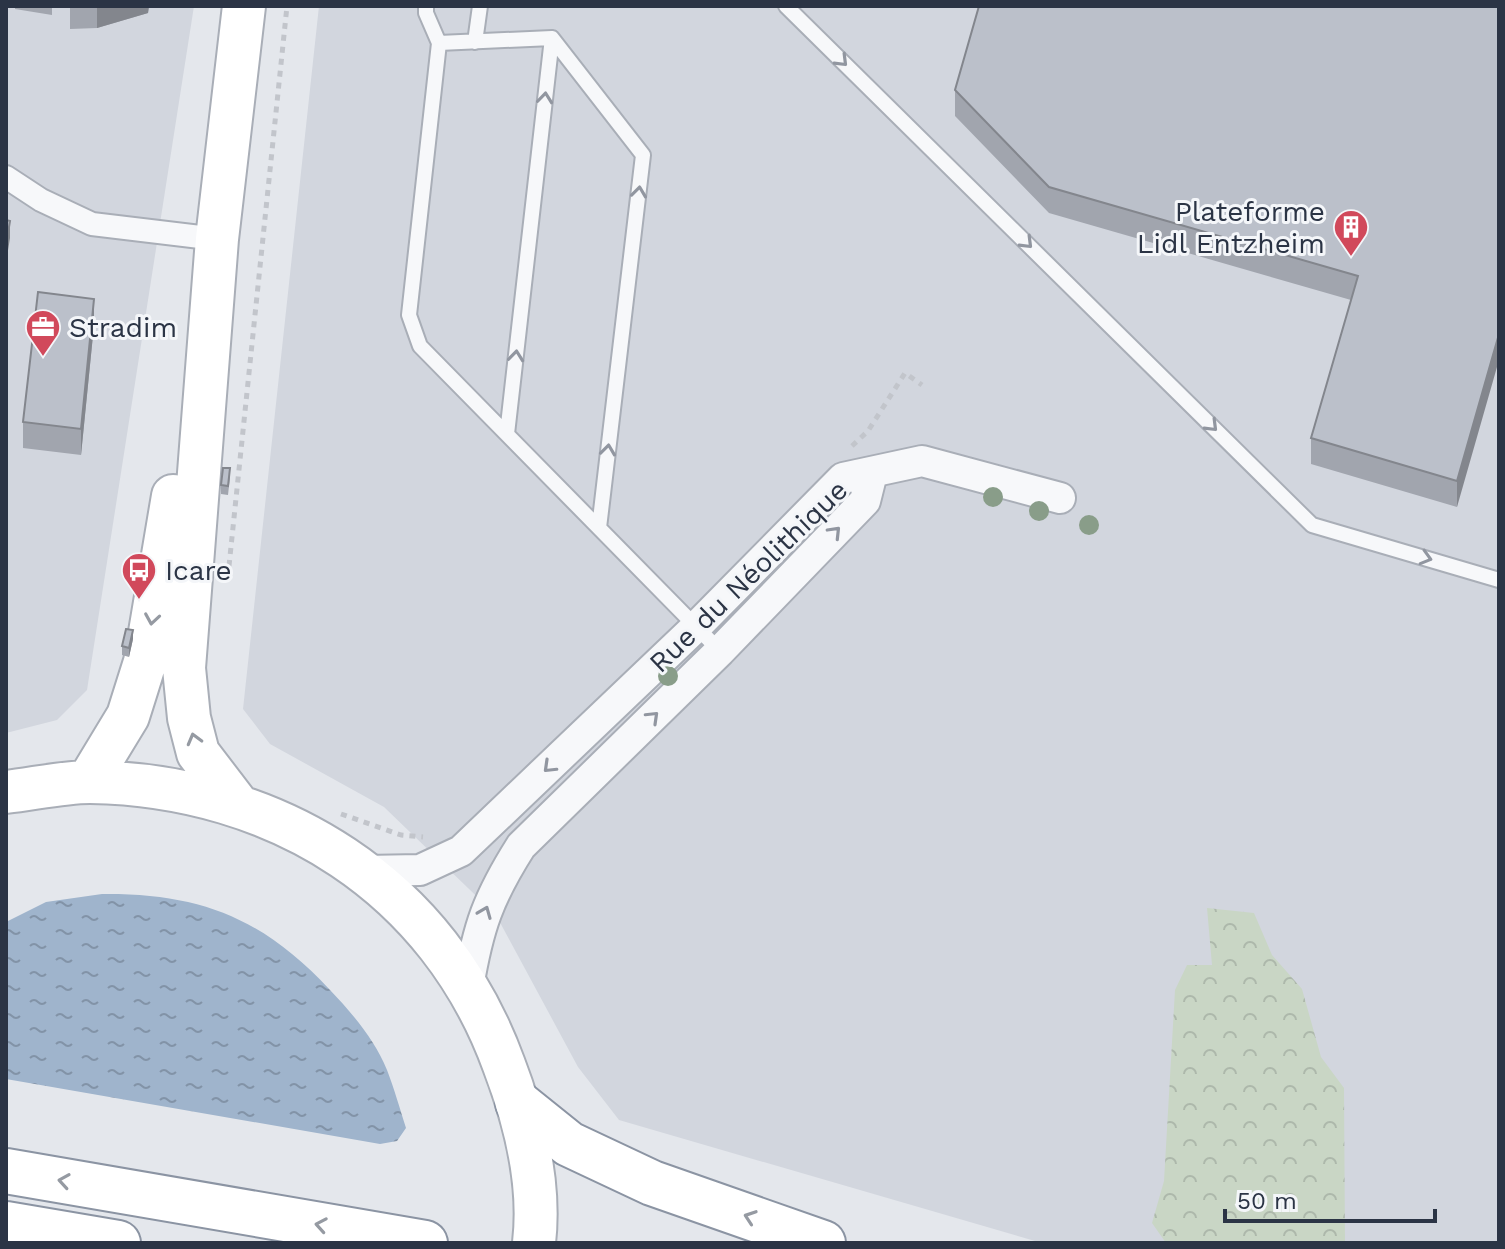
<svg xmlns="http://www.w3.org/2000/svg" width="1505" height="1249" font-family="'Work Sans',sans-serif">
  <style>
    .built { fill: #d2d6de }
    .forest { fill: url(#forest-crowns) }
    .water { fill: url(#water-ripples) }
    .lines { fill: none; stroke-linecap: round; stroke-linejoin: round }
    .service-casing { stroke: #a9aeb7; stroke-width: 18 }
    .pedestrian-casing { stroke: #a9aeb7; stroke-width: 26 }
    .minor-casing { stroke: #a9aeb7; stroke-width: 34 }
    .secondary-casing { stroke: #a9aeb7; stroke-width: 46 }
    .trunk-casing { stroke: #8b94a3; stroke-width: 48 }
    .path { stroke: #c2c5cb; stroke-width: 5; stroke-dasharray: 6 6; stroke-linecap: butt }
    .service { stroke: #f7f8fa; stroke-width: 14 }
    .pedestrian { stroke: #f7f8fa; stroke-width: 22 }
    .minor { stroke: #f7f8fa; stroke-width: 30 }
    .secondary { stroke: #fff; stroke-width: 42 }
    .trunk { stroke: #fff; stroke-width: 44 }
    .tree { fill: #899d89 }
    .wall { fill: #a1a5ae }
    .shaded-wall { fill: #83868d }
    .building { fill: #bbc0ca; stroke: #83868d; stroke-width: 2 }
    .oneway { stroke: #9196a0 }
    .oneway2 { stroke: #959aa2 }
    .labels { text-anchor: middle; stroke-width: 6; stroke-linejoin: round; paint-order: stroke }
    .poi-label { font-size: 28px; fill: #2b3445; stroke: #f4f6f9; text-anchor: start }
    .street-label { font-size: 28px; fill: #2b3445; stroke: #f4f6f9 }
  </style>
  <defs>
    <pattern id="forest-crowns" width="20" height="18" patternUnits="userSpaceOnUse" patternTransform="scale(2)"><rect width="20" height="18" fill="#c9d6c5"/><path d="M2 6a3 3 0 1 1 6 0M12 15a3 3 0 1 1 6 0" fill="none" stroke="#adb8ab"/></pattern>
    <pattern id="water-ripples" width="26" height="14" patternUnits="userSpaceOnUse" patternTransform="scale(2)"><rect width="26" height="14" fill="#9fb4cc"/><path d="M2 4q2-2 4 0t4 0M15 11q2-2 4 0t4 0" fill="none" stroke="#8293a7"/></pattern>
  </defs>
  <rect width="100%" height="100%" fill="#e4e7ec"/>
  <path class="built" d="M6,6H194L87,690L57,720L6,733Z
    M319,6H1499V1243H1042L619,1120L578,1067L496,915L384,807L270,744L243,709Z"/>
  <path class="forest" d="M1207,908L1254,913L1272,955L1302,989L1321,1057L1344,1088L1345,1243H1166L1152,1223L1164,1181L1175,990L1187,965H1212Z"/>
  <path class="water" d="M102,894C200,893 263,918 330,990C352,1013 375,1040 387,1070C394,1088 400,1109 406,1128L397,1141L380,1144L6,1079V922L46,902Z"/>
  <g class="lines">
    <g class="service-casing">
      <path id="service" d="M426,6V13L439,43L409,315L420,346L720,651
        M786,6L1312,525L1499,580
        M552,38L643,155L599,528
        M475,42L480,6
        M439,43L552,38
        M507,434L552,38"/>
    </g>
    <g class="pedestrian-casing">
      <path id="pedestrian" d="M6,177L41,200L92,224L217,239"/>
    </g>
    <g class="minor-casing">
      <path id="minor" d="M364,871L420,870L461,851L697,626L843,478L922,461L1060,498
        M468,987C478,927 488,898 521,846L720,651L865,501L872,473"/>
    </g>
    <g class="secondary-casing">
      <path id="secondary" d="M88,782L128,716L145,662L173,496
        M6,792C33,789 63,782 90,782C278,785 439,886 504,1065C525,1120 541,1183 534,1243
        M237,804L198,753L189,718L184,668L217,239L244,6"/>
    </g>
    <g class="trunk-casing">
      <path id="trunk" d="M518,1103L569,1144L652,1183L823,1243
        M6,1171L425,1243
        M6,1224L118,1243"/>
    </g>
    <path class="path" d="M852,446L868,431L905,373L922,385
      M229,566L287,6
      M341,814L401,835L423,837"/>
    <use href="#service" class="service"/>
    <use href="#pedestrian" class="pedestrian"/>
    <use href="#minor" class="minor"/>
    <use href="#secondary" class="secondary"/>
    <use href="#trunk" class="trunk"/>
  </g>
  <g class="tree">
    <circle cx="993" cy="497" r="10"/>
    <circle cx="1039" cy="511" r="10"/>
    <circle cx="1089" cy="525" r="10"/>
    <circle cx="668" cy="676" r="10"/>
  </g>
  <path class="wall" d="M15,6H52V15L15,9Z
    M70,6H149L148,13L97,28L70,29Z
    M1499,6L1457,507L1311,464V438L1351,300L1049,213L955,116V90Z
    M94,325L81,455L23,448V422Z
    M230,477L228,495L221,494V485Z
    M133,639L129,657L122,655V646Z"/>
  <path class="shaded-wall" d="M97,6H149L148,13L97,28Z
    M10,221V238L6,263V245Z
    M94,299V325L81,455V429Z
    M1499,334V360L1457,507V481Z
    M133,630V639L129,657V648Z"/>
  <path class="building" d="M979,6H1499V334L1457,481L1311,438L1358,276L1049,187L955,90Z
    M6,220L10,221L6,245Z
    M38,292L94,299L81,429L23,422Z
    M223,468H230L228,486L221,485Z
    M126,629L133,630L129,648L122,646Z"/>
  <defs><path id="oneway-chevron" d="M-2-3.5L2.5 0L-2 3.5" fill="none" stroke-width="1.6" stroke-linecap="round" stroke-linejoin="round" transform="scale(2)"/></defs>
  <g class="oneway">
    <use href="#oneway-chevron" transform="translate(842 61) rotate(45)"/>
    <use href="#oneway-chevron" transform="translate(545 98) rotate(-84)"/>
    <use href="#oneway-chevron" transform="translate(639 192) rotate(-83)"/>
    <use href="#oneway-chevron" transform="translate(1027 243) rotate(45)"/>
    <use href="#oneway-chevron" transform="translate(516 356) rotate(-84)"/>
    <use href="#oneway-chevron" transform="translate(1212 426) rotate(45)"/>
    <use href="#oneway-chevron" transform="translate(608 450) rotate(-83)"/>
    <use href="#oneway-chevron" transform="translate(835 532) rotate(-46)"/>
    <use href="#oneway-chevron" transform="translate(1426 558) rotate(16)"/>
    <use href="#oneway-chevron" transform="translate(653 717) rotate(-44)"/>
    <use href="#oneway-chevron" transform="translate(549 767) rotate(136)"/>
    <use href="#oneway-chevron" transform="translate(485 912) rotate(-68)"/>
  </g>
  <g class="oneway2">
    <use href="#oneway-chevron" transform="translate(152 619) rotate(99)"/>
    <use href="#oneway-chevron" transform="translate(194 739) rotate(-105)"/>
    <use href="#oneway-chevron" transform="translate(64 1181) rotate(-171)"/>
    <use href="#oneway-chevron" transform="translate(750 1217) rotate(-161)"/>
    <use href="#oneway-chevron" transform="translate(321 1225) rotate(-170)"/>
  </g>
  <defs>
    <g id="building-pin" transform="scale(1.8)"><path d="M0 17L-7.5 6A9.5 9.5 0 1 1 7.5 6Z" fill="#d1495b" stroke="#f4f6f9"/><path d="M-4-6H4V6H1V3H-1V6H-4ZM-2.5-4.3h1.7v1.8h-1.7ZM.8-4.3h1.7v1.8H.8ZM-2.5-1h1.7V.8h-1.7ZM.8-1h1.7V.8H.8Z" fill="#fff"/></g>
    <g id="office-pin" transform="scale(1.8)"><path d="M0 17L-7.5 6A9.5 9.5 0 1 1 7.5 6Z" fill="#d1495b" stroke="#f4f6f9"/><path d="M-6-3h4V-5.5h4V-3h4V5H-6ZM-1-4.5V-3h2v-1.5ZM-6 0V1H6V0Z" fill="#fff"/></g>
    <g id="bus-pin" transform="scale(1.8)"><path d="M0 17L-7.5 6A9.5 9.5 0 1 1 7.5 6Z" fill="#d1495b" stroke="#f4f6f9"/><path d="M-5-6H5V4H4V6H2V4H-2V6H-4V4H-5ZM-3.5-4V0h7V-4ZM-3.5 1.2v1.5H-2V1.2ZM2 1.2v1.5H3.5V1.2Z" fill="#fff"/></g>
  </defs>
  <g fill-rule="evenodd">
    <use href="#building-pin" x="1351" y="227"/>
    <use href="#office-pin" x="43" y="327"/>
    <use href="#bus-pin" x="139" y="570"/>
  </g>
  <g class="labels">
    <g class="poi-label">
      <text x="1325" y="221" text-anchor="end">Plateforme<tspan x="1325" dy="32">Lidl Entzheim</tspan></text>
      <text x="69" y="337">Stradim</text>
      <text x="165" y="580">Icare</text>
    </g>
    <g class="street-label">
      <text transform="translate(748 576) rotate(-44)" y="10">Rue du Néolithique</text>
    </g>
  </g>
  <rect width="1505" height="1249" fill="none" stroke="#2b3445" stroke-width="16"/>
  <path d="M1225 1209v12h210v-12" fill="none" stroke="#2b3445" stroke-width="4"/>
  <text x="1237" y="1209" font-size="24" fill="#2b3445" stroke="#f4f6f9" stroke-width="6" paint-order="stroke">50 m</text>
</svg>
